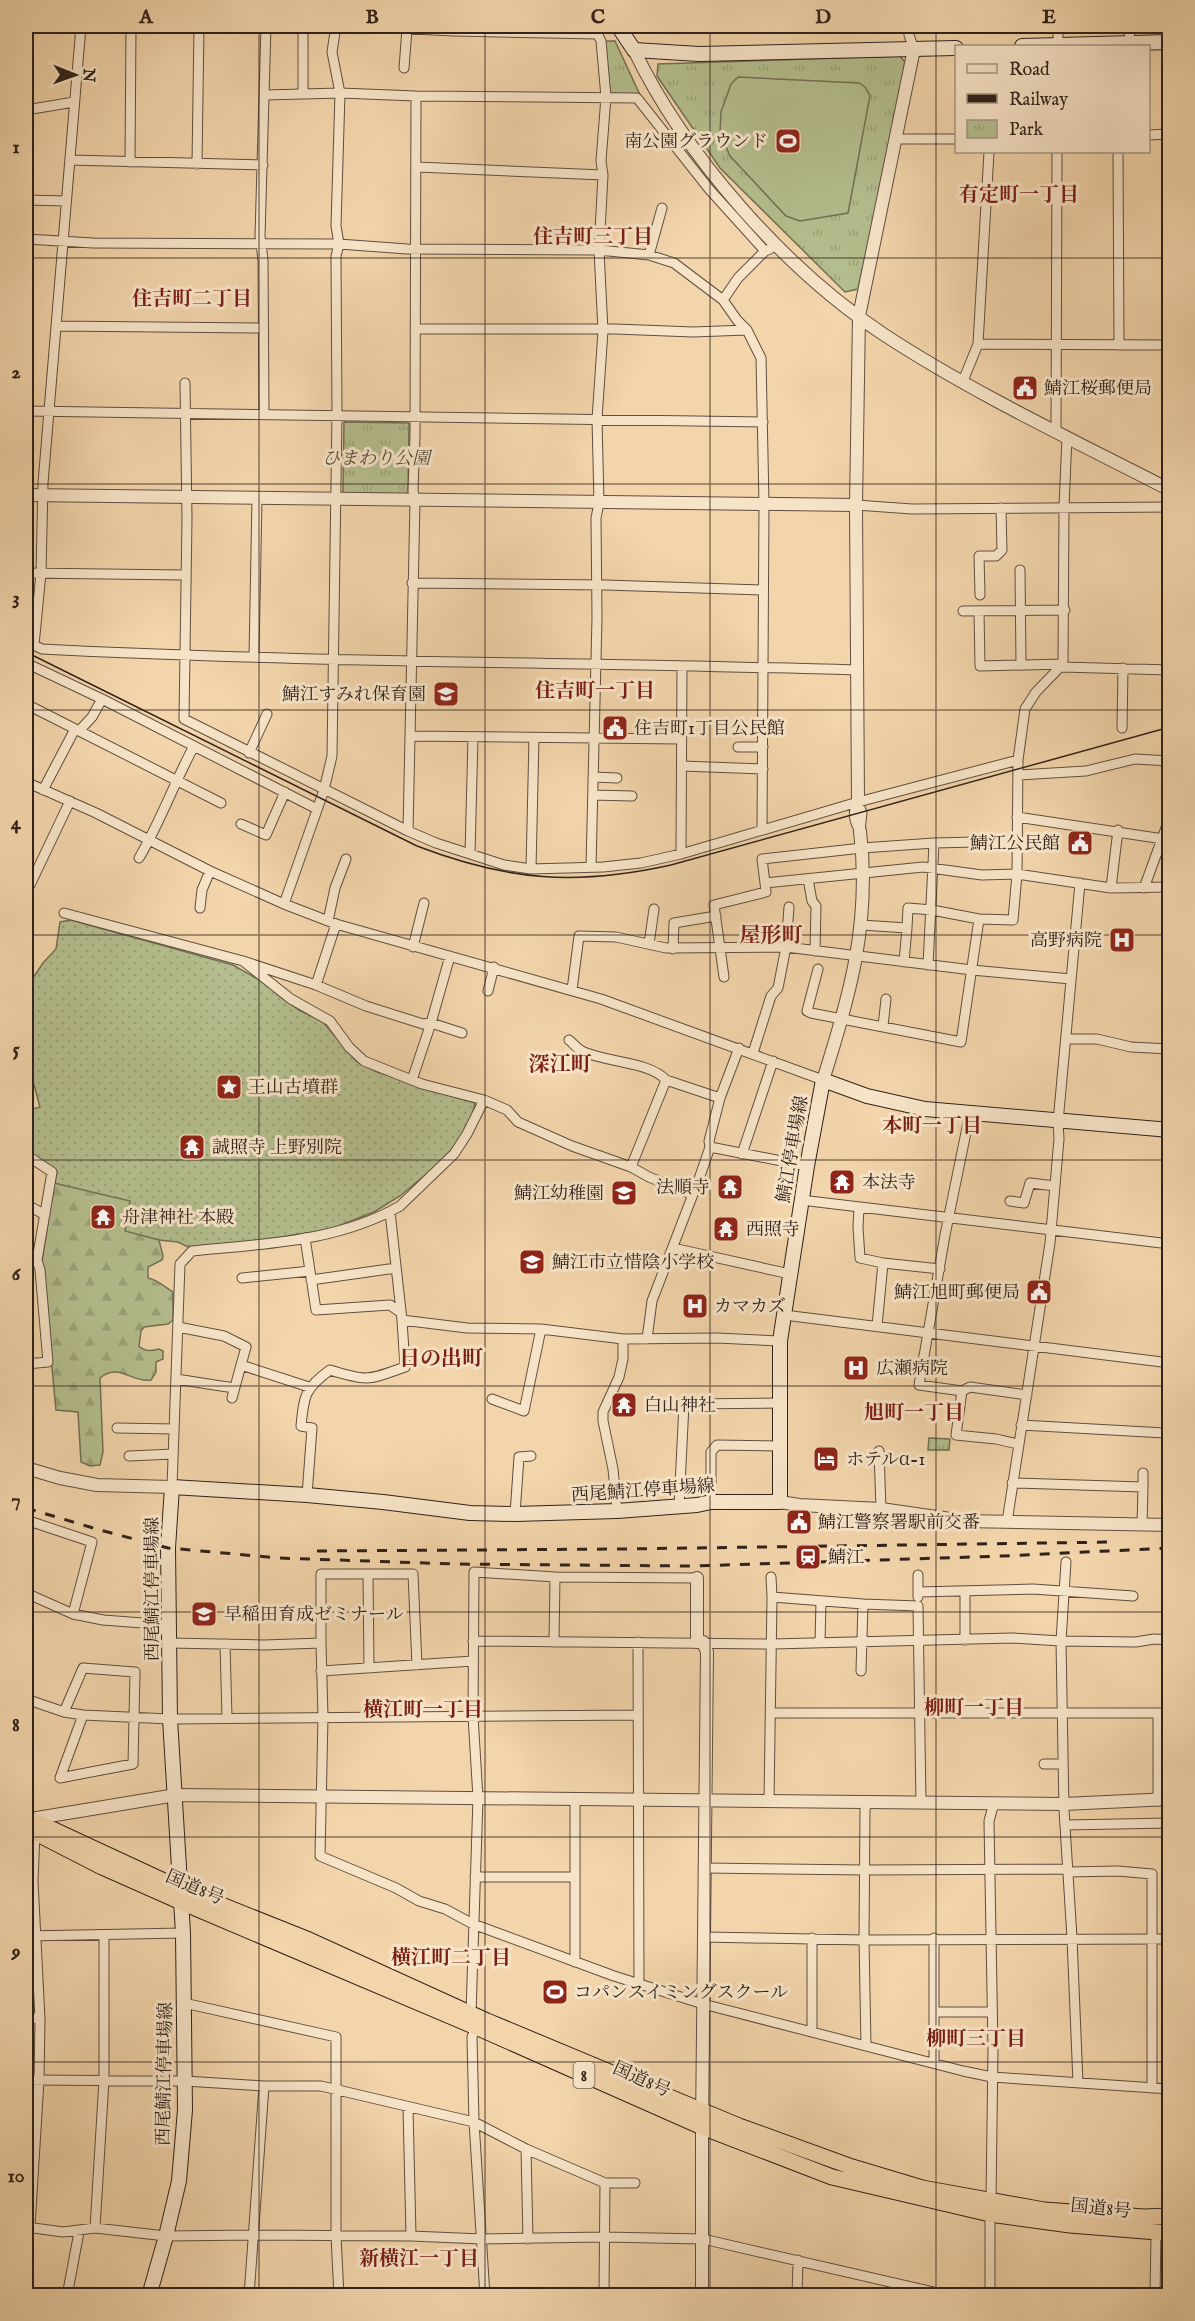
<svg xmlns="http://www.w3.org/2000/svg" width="1195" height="2321" font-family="'IM FELL English','Noto Serif JP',serif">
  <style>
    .grass { fill: url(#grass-dots); stroke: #727054; stroke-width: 1.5 }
    .forest { fill: url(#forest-firs); stroke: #727054; stroke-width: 1.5 }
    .park { fill: url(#park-tufts); stroke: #727054; stroke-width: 1.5 }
    .pitch { fill: #b4be8e; stroke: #727054; stroke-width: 1.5 }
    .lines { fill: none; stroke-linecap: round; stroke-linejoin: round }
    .minor-casing { stroke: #604e3f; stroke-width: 11 }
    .tertiary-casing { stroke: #604e3f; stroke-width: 14 }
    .secondary-casing { stroke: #2f211b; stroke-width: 16 }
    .trunk-casing { stroke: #2f211b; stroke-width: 17 }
    .minor { stroke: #f7e4c8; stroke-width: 9 }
    .tertiary { stroke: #f7e4c8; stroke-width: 12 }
    .secondary { stroke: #f7e4c8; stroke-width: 14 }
    .trunk { stroke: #f3d5ab; stroke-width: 15 }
    .tram { stroke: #2f211b; stroke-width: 1.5 }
    .rail { stroke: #2f211b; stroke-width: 3; stroke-dasharray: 10 10; stroke-linecap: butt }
    .grid { fill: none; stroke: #2f211b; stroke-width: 1.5; stroke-opacity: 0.55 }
    .labels { text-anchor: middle; stroke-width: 6; stroke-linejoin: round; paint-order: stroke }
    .shield { fill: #f7e4c8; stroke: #6b5c4f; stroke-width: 1.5 }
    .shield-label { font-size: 16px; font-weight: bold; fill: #2f211b }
    .poi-label { font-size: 18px; fill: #2f211b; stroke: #f7e4c8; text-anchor: start }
    .park-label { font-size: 18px; font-style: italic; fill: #504838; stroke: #f7e4c8 }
    .street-label { font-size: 18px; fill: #2f211b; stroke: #f7e4c8 }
    .neighbourhood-label { font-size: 20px; font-weight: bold; fill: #7a1f14; stroke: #f7e4c8 }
    .quarter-label { font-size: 21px; font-weight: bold; fill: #7a1f14; stroke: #f7e4c8 }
    .neatline { fill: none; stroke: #2f211b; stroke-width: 2 }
    .grid-label { font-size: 20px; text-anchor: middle; font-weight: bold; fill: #2f211b }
  </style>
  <defs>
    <pattern id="grass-dots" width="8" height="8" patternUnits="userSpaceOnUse" patternTransform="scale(1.5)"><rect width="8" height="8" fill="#b4be8e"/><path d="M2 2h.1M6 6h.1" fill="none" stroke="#9ba37a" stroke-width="1.8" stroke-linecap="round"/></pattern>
    <pattern id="forest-firs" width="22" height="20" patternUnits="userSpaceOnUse" patternTransform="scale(1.5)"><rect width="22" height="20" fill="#b4be8e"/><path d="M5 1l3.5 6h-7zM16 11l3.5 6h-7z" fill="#9ba37a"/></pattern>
    <pattern id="park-tufts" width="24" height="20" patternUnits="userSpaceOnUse" patternTransform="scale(1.5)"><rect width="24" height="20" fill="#b4be8e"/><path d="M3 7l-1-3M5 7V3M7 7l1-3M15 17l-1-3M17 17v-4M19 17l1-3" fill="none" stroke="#9ba37a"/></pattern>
  </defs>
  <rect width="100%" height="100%" fill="#f3d5ab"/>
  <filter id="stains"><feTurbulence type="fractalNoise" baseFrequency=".00333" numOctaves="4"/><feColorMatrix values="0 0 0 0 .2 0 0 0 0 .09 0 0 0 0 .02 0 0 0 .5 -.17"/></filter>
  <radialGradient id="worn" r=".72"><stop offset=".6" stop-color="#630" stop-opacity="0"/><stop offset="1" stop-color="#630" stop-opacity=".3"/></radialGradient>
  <path class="grass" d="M71,920L233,965L268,985L278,995L299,1010L322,1021L356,1061L377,1072L475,1103L471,1120L456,1145L437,1165L400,1196L374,1212L328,1230L247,1242L188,1247L178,1242L159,1240L125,1232L54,1183L57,1171L26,1151V1111L40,1107L26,1055V1033L33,978L43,963L56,949L60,922Z"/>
  <path class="forest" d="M54,1183L130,1201L125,1231L159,1240L163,1256L162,1260L148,1267V1278C158,1280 165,1287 173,1292V1320L168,1324L144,1327L141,1331L139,1346C145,1352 151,1351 159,1349L163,1351V1359L156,1362V1372L151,1380C131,1383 119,1362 100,1378L103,1452L100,1465L90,1466L81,1462L78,1412L56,1410L42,1261Z"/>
  <path class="park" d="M602,41H615L641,97L607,96Z
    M900,56L909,67L858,289L845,292L720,168L657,76L658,64Z
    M344,422L409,423L408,494L343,493Z
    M929,1438L950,1439L949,1450H928Z"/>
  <path class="pitch" d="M738,77L859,83L865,87L870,96L848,213L800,221L786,216L730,156L720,133L721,112L731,84Z"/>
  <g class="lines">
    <g class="minor-casing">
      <path id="minor" d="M81,26L43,483L41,573L34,645L42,649C313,663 585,662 856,670
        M909,26V35L914,49
        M303,28H336L351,26L454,31L597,34
        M1129,43L1130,26
        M1058,46V26
        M404,68L407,29
        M303,94V26
        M265,95L340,93L416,96L637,98L709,189L765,251
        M26,110L74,102
        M1148,135L1170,134
        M896,139H956
        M1118,152L1119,345
        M70,160L263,165
        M130,162L131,26
        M197,164L199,26
        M417,167L603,175
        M26,200L66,201
        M26,239L93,243L339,244L407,249L599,250L649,255L674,263L723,300L737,320L747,330L761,358L764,504L762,830
        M649,255L662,208
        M723,300L738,278L765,251L770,249
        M57,326L263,328
        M415,329H615L693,332L747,330
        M978,344L989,152
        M963,381L978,344L1170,345
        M185,383L187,519L184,719L408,831L436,843L504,865L531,869L603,867L641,863L681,854L858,802L1018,760
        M26,411L763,422
        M264,413L263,260L260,236L266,26
        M1056,431L1057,152
        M1067,437L1064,507L1063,664L1036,692L1025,709L1018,760L1017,874L1111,888L1170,887
        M856,505L912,509L1170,507
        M1020,570L1021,665
        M26,573L185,575
        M412,583L605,585L762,590
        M980,595L979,556H996L1002,550L1001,508
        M963,611L1065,610
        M979,611L980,666L1063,664
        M254,656L257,498
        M26,663L102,699L317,809
        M1062,667L1170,670
        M26,704L221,803
        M1122,728L1123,668
        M79,731L92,717L102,699
        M410,736L680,739
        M738,747H763
        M249,753L267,714
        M682,766L763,769
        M1019,775L1086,771L1135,759L1170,761
        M593,777L617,778
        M26,782L96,813L210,871L284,904L336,924L601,999L823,1080
        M43,790L75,729
        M593,795L632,796
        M858,802C852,813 854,821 860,831
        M858,802L862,813L860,831
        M1017,817L1170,840
        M241,824L266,835L285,792
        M408,831L415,501L413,491L415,435L416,96
        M470,854L473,737
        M681,854L682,666
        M139,858C160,823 174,783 194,746
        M591,867L597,618L596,518L599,503L597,419L603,331L599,250L603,175L601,161L606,97L601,41L593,26
        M531,869L534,738
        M808,879L812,901L816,906L815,951
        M765,883L762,859L862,848L934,843
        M30,885L70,801
        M1111,888L1118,830
        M1144,888L1170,817
        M284,904L324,790L332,756L337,414L336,256L339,244L336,226L340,93L332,52L336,26
        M200,908L202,890L210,871
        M64,913L243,961L316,985L366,1006L423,1024L431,1023L450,956
        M328,921L335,888L346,859
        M649,944L654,909
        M413,947L424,903
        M673,949L674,923L716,916
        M243,961L291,999L330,1021L349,1047L364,1061L422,1084L484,1100L507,1110L518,1122L572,1146L631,1167L649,1177L691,1194
        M904,962L907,928
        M928,965L934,843L1017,841
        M818,969L807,1011L811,1013L961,1042L979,919
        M724,977L714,905L766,892L765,883L923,867L982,875L1017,874L1013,920L979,919L932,910L908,908L907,928L861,925
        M316,985L336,924
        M572,990L579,936L616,937L666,948L786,947L972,970L1071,979
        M488,991L494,967
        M883,1026L886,999
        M1066,1039H1097L1131,1047L1170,1049
        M569,1040C574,1044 578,1050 584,1052C606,1062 650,1062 666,1080L720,1098
        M753,1053L771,996L778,988L786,947L789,907
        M412,1080L431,1023L462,1033
        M970,1113L945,1235L919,1385L962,1391L970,1387L1027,1395
        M710,1147L807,1166
        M742,1154L773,1061
        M26,1155L52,1172L37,1260L40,1270L48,1362L26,1364
        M631,1167L666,1080
        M801,1200L1170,1244
        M1010,1201L1024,1203L1030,1183L1055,1186
        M26,1204L45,1215
        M859,1208L858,1227L860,1258L883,1263L877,1326
        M390,1212L402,1320L467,1328L541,1329L623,1339L717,1338L780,1341
        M305,1238L316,1310L390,1305L400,1312
        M673,1248L790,1274
        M883,1263L940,1269
        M242,1278L310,1271
        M311,1280L396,1268
        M784,1315L1170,1363
        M178,1327L224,1336L246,1347L241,1365L309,1387
        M647,1339L652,1301L700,1176L710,1147L709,1141L720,1098L739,1048
        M176,1379L234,1388
        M962,1391L956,1435L996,1439L1018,1444
        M232,1398L241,1365
        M492,1399L524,1411L541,1329
        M1021,1425L1165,1433L1170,1436
        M117,1428L174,1429
        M879,1451L881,1509
        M129,1456L173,1454
        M1012,1483L1143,1487L1142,1525
        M172,1487L180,1264L192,1251C262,1244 338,1242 400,1206L454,1154L467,1134L484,1100
        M1143,1487V1473
        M307,1495L312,1428L301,1426C304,1395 305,1388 330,1370C369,1382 368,1380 405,1367L402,1320
        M711,1502V1452L717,1445L779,1446
        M679,1506L684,1404L779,1403
        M617,1511L613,1469L603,1421V1412L619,1377L623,1359V1339
        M515,1514L519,1457L531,1456
        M26,1520L92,1542L73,1614
        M1007,1522L1050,1243L1059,1139L1058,1122L1080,883
        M1066,1562L1061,1641L1064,1810L1072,1938L1078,2083
        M368,1574L369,1668
        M771,1577L772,1597
        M965,1591V1640
        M918,1592L1033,1589L1133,1596
        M26,1593L73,1614L103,1620L169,1625
        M918,1597V1575
        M473,1641L772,1644L1013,1638L1061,1641L1136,1642L1154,1639L1170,1640
        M554,1642L555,1577
        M638,1642L639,1982
        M170,1643L264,1645L321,1643L323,1717L320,1856L396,1888L419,1901L445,1909L473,1924L614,1976L703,2004L963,2071L992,2077L1170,2089
        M321,1643V1574H413L417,1665
        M820,1643L821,1601
        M225,1644L227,1717
        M321,1671L473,1661
        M861,1671L863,1604
        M26,1699L64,1712L83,1715L170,1719L638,1715
        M64,1712L83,1668L135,1672L133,1764L60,1778L83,1715
        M771,1713H1170
        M1044,1764H1063
        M575,1799V1962
        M1158,1801V1713
        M769,1802L772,1597L863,1604L918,1606L921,1803
        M1065,1825L1170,1823
        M705,1868L865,1870L1068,1869
        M1068,1872L1118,1871L1152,1874V2088
        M475,1877H574
        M26,1936L183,1933
        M704,1937L864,1940L1170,1939
        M184,2003L336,2037V2236L339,2296
        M934,2012H992
        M471,2013L478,1798L473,1716L474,1572L555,1577L697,1578
        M26,2017L40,2019
        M476,2027L472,2037L474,2122L485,2296
        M812,2031V1938
        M866,2046L864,1940L865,1809L867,1803
        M934,2063V1938
        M26,2080L185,2081L264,2086H321L474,2122L526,2149L605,2183L604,2296
        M408,2108L411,2236
        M526,2149L528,2239
        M605,2183H635
        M991,2201L993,2048L989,1821L994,1803
        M30,2226L39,2081L40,2019L33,1881L35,1833
        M26,2227L63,2232L95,2228L166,2236L254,2235L411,2236L482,2239L604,2237L703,2239L951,2296
        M95,2228L104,2080V1935
        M26,2294H67
        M67,2296L79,2232
        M249,2296L264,2086
        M797,2296L798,2260
        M990,2296V2214
        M1155,2296L1156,2233"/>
    </g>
    <g class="tertiary-casing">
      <path id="tertiary" d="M634,50C685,156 785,269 883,334C973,393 1073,440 1170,490
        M26,495L856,505
        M858,802L856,505L859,316L914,49
        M823,1080C850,996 871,921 860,831
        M26,1468L60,1478L97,1485L172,1487
        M780,1502L799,1505L881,1509L964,1521L1170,1525
        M697,1578V1642
        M31,1819L176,1795L1064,1804L1170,1799
        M702,2296V2127L707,1652L703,1642"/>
    </g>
    <g class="secondary-casing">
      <path id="secondary" d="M618,26L634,50L699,54L956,48
        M1022,46L1170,42
        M149,2296L166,2236L179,2181L185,2110L183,1933L170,1719L168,1548L172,1487L307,1495L383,1502L470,1513L515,1514L617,1511L697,1505L711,1502H780V1341L807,1166L823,1080L867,1096L925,1109L1170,1130"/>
    </g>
    <g class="trunk-casing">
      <path id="trunk" d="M26,1817L179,1888L309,1940L487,2021L739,2126L852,2167L922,2188L1044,2210L1144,2217L1170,2216
        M26,1828L102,1867L181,1902L476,2027L702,2127L832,2177L990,2214L1070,2225L1170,2233"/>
    </g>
    <use href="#minor" class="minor"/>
    <use href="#tertiary" class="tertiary"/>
    <use href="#secondary" class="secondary"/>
    <use href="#trunk" class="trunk"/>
    <path class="tram" d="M26,652L417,846C508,881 576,886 671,865L1170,727"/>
    <path class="rail" d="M26,1508L100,1530L168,1548L279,1558L454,1564L694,1566L1003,1556L1170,1548
      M317,1551L622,1549L1115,1542"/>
  </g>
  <path class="grid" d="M259,26V2296M485,26V2296M710,26V2296M936,26V2296M26,258H1170M26,484H1170M26,710H1170M26,935H1170M26,1160H1170M26,1386H1170M26,1612H1170M26,1837H1170M26,2062H1170"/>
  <defs>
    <g id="stadium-square" transform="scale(1.35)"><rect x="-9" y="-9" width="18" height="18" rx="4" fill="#8f2418" stroke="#f7e4c8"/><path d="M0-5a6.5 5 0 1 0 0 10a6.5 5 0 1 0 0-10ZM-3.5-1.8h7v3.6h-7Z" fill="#fff"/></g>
    <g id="civic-square" transform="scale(1.35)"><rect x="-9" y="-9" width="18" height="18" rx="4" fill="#8f2418" stroke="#f7e4c8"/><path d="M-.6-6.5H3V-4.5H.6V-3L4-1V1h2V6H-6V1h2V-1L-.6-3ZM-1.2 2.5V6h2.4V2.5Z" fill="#fff"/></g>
    <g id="school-square" transform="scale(1.35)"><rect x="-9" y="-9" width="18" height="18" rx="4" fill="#8f2418" stroke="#f7e4c8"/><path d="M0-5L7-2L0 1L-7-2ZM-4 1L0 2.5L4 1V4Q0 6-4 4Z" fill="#fff"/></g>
    <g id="hospital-square" transform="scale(1.35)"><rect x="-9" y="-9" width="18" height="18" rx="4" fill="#8f2418" stroke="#f7e4c8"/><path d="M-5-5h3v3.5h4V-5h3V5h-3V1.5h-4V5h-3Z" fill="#fff"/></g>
    <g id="sight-square" transform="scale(1.35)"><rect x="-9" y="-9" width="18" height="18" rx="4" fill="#8f2418" stroke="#f7e4c8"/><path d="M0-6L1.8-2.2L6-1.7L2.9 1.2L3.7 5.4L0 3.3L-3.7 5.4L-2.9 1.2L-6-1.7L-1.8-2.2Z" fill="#fff"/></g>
    <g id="temple-square" transform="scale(1.35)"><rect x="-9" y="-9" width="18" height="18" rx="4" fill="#8f2418" stroke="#f7e4c8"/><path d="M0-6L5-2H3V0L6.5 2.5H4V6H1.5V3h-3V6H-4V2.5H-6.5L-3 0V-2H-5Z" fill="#fff"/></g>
    <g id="hotel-square" transform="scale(1.35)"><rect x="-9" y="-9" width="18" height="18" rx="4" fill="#8f2418" stroke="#f7e4c8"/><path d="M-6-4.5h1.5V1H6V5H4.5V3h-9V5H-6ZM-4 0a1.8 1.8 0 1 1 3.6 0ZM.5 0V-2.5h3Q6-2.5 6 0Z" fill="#fff"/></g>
    <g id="station-square" transform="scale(1.35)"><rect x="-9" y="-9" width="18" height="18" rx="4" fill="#8f2418" stroke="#f7e4c8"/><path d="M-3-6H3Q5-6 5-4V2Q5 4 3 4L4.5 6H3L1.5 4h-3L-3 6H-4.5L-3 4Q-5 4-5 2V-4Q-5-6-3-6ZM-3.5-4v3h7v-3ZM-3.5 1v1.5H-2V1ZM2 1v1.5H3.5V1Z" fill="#fff"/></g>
  </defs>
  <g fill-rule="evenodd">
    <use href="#stadium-square" x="788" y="141"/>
    <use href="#civic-square" x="1025" y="388"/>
    <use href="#school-square" x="446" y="694"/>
    <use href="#civic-square" x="615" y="728"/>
    <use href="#civic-square" x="1080" y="843"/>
    <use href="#hospital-square" x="1122" y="940"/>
    <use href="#sight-square" x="229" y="1087"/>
    <use href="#temple-square" x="192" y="1147"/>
    <use href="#temple-square" x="842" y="1182"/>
    <use href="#temple-square" x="730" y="1187"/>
    <use href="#school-square" x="624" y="1193"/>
    <use href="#temple-square" x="103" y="1217"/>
    <use href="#temple-square" x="726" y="1229"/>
    <use href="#school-square" x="532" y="1262"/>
    <use href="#civic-square" x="1039" y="1292"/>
    <use href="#hospital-square" x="695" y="1306"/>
    <use href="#hospital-square" x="856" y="1368"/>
    <use href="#temple-square" x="624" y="1405"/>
    <use href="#hotel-square" x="826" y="1459"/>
    <use href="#civic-square" x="799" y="1522"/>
    <use href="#station-square" x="808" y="1557"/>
    <use href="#school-square" x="204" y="1614"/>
    <use href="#stadium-square" x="555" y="1992"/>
  </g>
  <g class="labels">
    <rect class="shield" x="573.5" y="2062" width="21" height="26" rx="4.5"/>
    <g class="shield-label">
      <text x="584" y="2081">8</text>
    </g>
    <g class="poi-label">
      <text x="768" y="147" text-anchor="end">南公園グラウンド</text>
      <text x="1044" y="394">鯖江桜郵便局</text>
      <text x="426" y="700" text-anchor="end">鯖江すみれ保育園</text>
      <text x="634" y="734">住吉町1丁目公民館</text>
      <text x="1060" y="849" text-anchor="end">鯖江公民館</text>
      <text x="1102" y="946" text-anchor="end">高野病院</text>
      <text x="248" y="1093">王山古墳群</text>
      <text x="212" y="1153">誠照寺 上野別院</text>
      <text x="862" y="1188">本法寺</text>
      <text x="710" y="1193" text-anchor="end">法順寺</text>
      <text x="604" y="1199" text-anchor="end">鯖江幼稚園</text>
      <text x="122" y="1223">舟津神社 本殿</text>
      <text x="746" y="1235">西照寺</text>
      <text x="552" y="1268">鯖江市立惜陰小学校</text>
      <text x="1020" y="1298" text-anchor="end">鯖江旭町郵便局</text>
      <text x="714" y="1312">カマカズ</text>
      <text x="876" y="1374">広瀬病院</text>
      <text x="644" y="1411">白山神社</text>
      <text x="846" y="1465">ホテルα-1</text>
      <text x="818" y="1528">鯖江警察署駅前交番</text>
      <text x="828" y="1563">鯖江</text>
      <text x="224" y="1620">早稲田育成ゼミナール</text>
      <text x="574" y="1998">コパンスイミングスクール</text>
    </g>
    <g class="park-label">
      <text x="376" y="464">ひまわり公園</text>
    </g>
    <g class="street-label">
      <text transform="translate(792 1149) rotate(-80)" y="6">鯖江停車場線</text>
      <text transform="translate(643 1490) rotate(-4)" y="6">西尾鯖江停車場線</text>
      <text transform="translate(152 1589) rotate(-90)" y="6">西尾鯖江停車場線</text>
      <text transform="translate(195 1887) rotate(23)" y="6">国道8号</text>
      <text transform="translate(164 2074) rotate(-89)" y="6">西尾鯖江停車場線</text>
      <text transform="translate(642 2079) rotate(24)" y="6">国道8号</text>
      <text transform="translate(1101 2208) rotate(6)" y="6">国道8号</text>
    </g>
    <g class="neighbourhood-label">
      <text x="1019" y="201">有定町一丁目</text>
      <text x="593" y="243">住吉町三丁目</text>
      <text x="192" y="305">住吉町二丁目</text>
      <text x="595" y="697">住吉町一丁目</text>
      <text x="932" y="1132">本町一丁目</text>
      <text x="914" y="1419">旭町一丁目</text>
      <text x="974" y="1714">柳町一丁目</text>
      <text x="423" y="1716">横江町一丁目</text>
      <text x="451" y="1964">横江町二丁目</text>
      <text x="976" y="2045">柳町三丁目</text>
      <text x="419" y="2265">新横江一丁目</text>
    </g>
    <g class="quarter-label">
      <text x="771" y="942">屋形町</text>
      <text x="560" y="1071">深江町</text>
      <text x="441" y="1365">日の出町</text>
    </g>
  </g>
  <rect width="1195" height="2321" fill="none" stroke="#f3d5ab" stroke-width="66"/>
  <rect x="955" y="45" width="195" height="108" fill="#f7e4c8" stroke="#a79683" stroke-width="1.5"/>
  <rect x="967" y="64" width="30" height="9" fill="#f7e4c8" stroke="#a79683" stroke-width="1.5"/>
  <text x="1009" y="75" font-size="18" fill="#2f211b">Road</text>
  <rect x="967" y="94" width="30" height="9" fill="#2f211b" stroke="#a79683" stroke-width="1.5"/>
  <text x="1009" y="105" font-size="18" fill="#2f211b">Railway</text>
  <rect x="967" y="120" width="30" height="18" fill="url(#park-tufts)" stroke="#a79683" stroke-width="1.5"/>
  <text x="1009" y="135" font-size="18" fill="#2f211b">Park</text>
  <g transform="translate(75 75) rotate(91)" stroke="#f7e4c8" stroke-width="4.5" paint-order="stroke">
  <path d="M0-4.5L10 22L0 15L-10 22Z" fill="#2f211b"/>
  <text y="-9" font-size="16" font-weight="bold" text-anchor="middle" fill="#2f211b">N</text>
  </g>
  <rect x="33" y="33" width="1129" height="2255" class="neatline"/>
  <g class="grid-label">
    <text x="146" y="23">A</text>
    <text x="372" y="23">B</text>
    <text x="598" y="23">C</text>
    <text x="823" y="23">D</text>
    <text x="1049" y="23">E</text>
    <text x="16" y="153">1</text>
    <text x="16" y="378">2</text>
    <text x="16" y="604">3</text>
    <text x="16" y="829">4</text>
    <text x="16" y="1055">5</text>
    <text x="16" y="1280">6</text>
    <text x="16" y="1506">7</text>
    <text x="16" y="1731">8</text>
    <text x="16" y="1957">9</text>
    <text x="16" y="2182">10</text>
  </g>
  <rect width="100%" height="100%" filter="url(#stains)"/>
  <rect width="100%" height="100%" fill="url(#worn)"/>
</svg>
